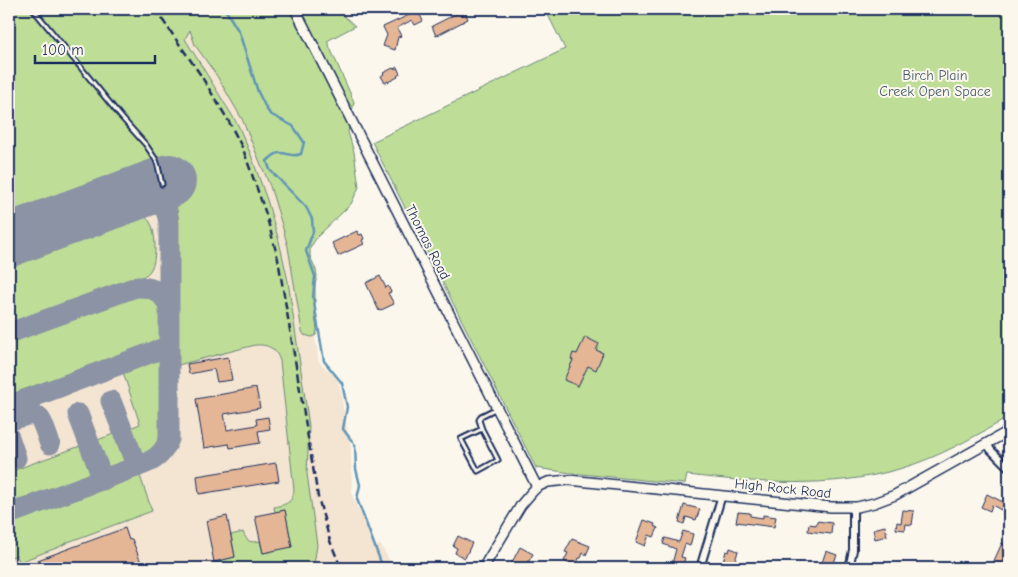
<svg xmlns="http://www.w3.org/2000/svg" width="1018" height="577" font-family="'Comic Neue',sans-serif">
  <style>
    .built { fill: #f4e4d2 }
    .green { fill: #bede97; stroke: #6c867a }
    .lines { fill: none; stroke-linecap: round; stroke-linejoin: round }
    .stream { stroke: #6195b6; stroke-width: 2.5 }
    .taxiway { stroke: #8b93a5; stroke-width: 21 }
    .runway { stroke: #8b93a5; stroke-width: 54 }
    .building { fill: #e5b696; stroke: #1b2f5e }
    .service-casing { stroke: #1b2f5e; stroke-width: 7 }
    .minor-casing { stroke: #1b2f5e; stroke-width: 10 }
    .secondary-casing { stroke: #1b2f5e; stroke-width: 12 }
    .service { stroke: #fbf7ec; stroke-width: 3 }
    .minor { stroke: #fbf7ec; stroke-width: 6 }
    .secondary { stroke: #fbf7ec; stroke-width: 9 }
    .rail { stroke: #1b2f5e; stroke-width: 2.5; stroke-dasharray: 8 4; stroke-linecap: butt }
    .labels { text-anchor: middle; stroke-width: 4; stroke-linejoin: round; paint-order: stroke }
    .park-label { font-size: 14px; fill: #445b6c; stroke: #fbf7ec }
    .street-label { font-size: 14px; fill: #1b2f5e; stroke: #fbf7ec }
  </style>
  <rect width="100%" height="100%" fill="#fbf7ec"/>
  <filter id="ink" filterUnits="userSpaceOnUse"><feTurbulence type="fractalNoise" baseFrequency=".02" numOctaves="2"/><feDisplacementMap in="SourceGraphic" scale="10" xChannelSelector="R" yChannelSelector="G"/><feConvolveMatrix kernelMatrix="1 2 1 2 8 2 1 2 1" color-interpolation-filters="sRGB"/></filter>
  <g filter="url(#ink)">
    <path class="built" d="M9,9H222L303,246L315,313L317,328L315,340L317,346L318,360L321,364L336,377L340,387L342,395L343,408L351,447L352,495L373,542L376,547L380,544L394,568H9Z"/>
    <path class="green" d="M9,9H341L344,16L355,26L327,41L354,102L348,132L354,152L359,187L351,204L317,237L310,248V256L316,270L317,276L315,285V317L317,329L316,335L312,337L304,335L302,331L288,247L282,225L270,186L242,119L217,76L195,45L190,30L185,39L238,125L251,155L267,200L279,241L288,281L309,426L307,474L317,545L314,564L312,568H215L214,562L235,557L231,535L243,532C247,542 250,543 260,541L263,553L292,546L285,510L275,512L274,507C286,504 292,504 294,490L280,361C276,348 268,344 255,345L178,365V216L175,197L163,165L9,221Z
      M545,9H1009V417C974,437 938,458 899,469C830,489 758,483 687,475L685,484L571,473L536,468L372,142L565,49Z
      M132,214C139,214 146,216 150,222C156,230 157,261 151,269C149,273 146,275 142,277L9,325V258Z
      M137,294C165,294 161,321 160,340L9,395V340Z
      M160,359V449L140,456L130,428L140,424L123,372Z
      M116,433L126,461L106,468L95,441Z
      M83,445L92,473L9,504V472Z
      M140,476L152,511L68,542L59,547L19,562L17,555L9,558V523Z"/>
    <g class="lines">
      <path class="stream" d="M225,9L239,32L258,92L266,108L270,114L293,126L304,142L301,154C290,158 288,152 279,153C274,154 271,158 267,161L270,170L306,207L312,219L313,232L306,251L315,276L313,297L324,361L342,383L347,407L343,429L355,445L356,469L360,485L357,499L383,568"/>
      <path class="taxiway" d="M131,195C152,195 166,199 169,223V309
        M9,333L136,287C152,286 166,293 169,310V439C164,452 157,459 144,464L9,514
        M111,401L137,467
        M9,406L161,349H169
        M78,414L103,480
        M9,421C42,409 39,414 50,444
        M9,437L16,458"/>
      <path class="runway" d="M9,240L169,181"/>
    </g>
    <path class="building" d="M417,9L423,21L415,25L412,20L397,28L401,36L398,37L395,50L383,46L387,35L383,27L409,15V13Z
      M464,10L468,19L436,36L432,26Z
      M397,67L400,74L397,76L398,77L388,82V81L385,83L381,76L384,74L383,73L393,68L394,69Z
      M357,231L359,235L362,234L364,239L362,240L364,244L338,256L332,243Z
      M380,276L386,288L388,286L391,292L388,293L394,304L379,311L366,283Z
      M585,337L599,344L596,350L603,353L596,370L588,366L578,386L564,380L573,360L571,359L573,353L577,354Z
      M228,357L232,380L217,382L214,369L189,374L187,364Z
      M256,388L260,408L224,414L227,430L257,425L256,419L268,417L270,429L258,431L260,443L230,448L229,444L204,448L196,399Z
      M276,463L279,481L199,494L197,476Z
      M987,494L1005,503L1001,510L992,505L990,511L981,507Z
      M684,505L700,509L696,520L686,517L684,524L679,522Z
      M285,510L292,547L263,553L255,516Z
      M903,510L914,511L912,525L906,524L905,530L896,529L897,522L901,523Z
      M738,512L750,513V516L763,518V515L776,517L774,527L736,522Z
      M227,516L235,557L214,562L206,521Z
      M644,520L655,524L654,526L658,528L654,537L649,535L645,546L636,542Z
      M817,521L832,523L831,534L808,531L809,524L816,525Z
      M885,526L887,536L875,539L873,529Z
      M125,528L129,540L132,539L143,568H16Z
      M683,531L693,534L690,546L685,544L681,557L685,558L682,568H671L676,549L663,544L665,538L679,542Z
      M458,536L472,543L465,558L455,553L457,548L453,546Z
      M572,539L590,546L586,555L583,553L581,558H579L575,568H568L570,564L564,561L568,553L565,552Z
      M1002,543L1009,547V568H998L999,565L993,563Z
      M520,547L533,554L525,568H509Z
      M730,548L738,551L734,565L723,562L726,551L729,552Z
      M826,551L837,555L832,567L831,566V568H820Z"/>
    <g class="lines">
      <g class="service-casing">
        <path id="service" d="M33,9L122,118L146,145L156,160L158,166L162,184
          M482,429L461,439L478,471L498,460L482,429L479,420L481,416L497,408"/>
      </g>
      <g class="minor-casing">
        <path id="minor" d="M987,444L991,450L1009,468
          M700,568L722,495
          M849,568L853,550V508"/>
      </g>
      <g class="secondary-casing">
        <path id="secondary" d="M295,9L537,487
          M483,568L521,505L532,492L537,487L548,482L569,480L831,507H857L874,503L895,495L1009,431"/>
      </g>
      <use href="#service" class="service"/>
      <use href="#minor" class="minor"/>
      <use href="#secondary" class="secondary"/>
      <path class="rail" d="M155,9L200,74L228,120L243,149L266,214L278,259L318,497L330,541L341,568"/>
    </g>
  </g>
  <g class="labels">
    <g class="park-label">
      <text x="935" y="80">Birch Plain<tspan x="935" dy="16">Creek Open Space</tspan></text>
    </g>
    <g class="street-label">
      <text transform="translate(428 242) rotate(63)" y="5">Thomas Road</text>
      <text transform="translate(783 488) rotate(6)" y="5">High Rock Road</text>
    </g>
  </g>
  <rect width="1018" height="577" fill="none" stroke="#fbf7ec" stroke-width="30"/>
  <rect x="15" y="15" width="988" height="547" fill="none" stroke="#1b2f5e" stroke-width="2" filter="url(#ink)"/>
  <path d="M35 55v8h120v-8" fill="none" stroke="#1b2f5e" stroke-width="2.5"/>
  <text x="42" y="55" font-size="15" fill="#1b2f5e" stroke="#fbf7ec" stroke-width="4" paint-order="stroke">100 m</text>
</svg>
